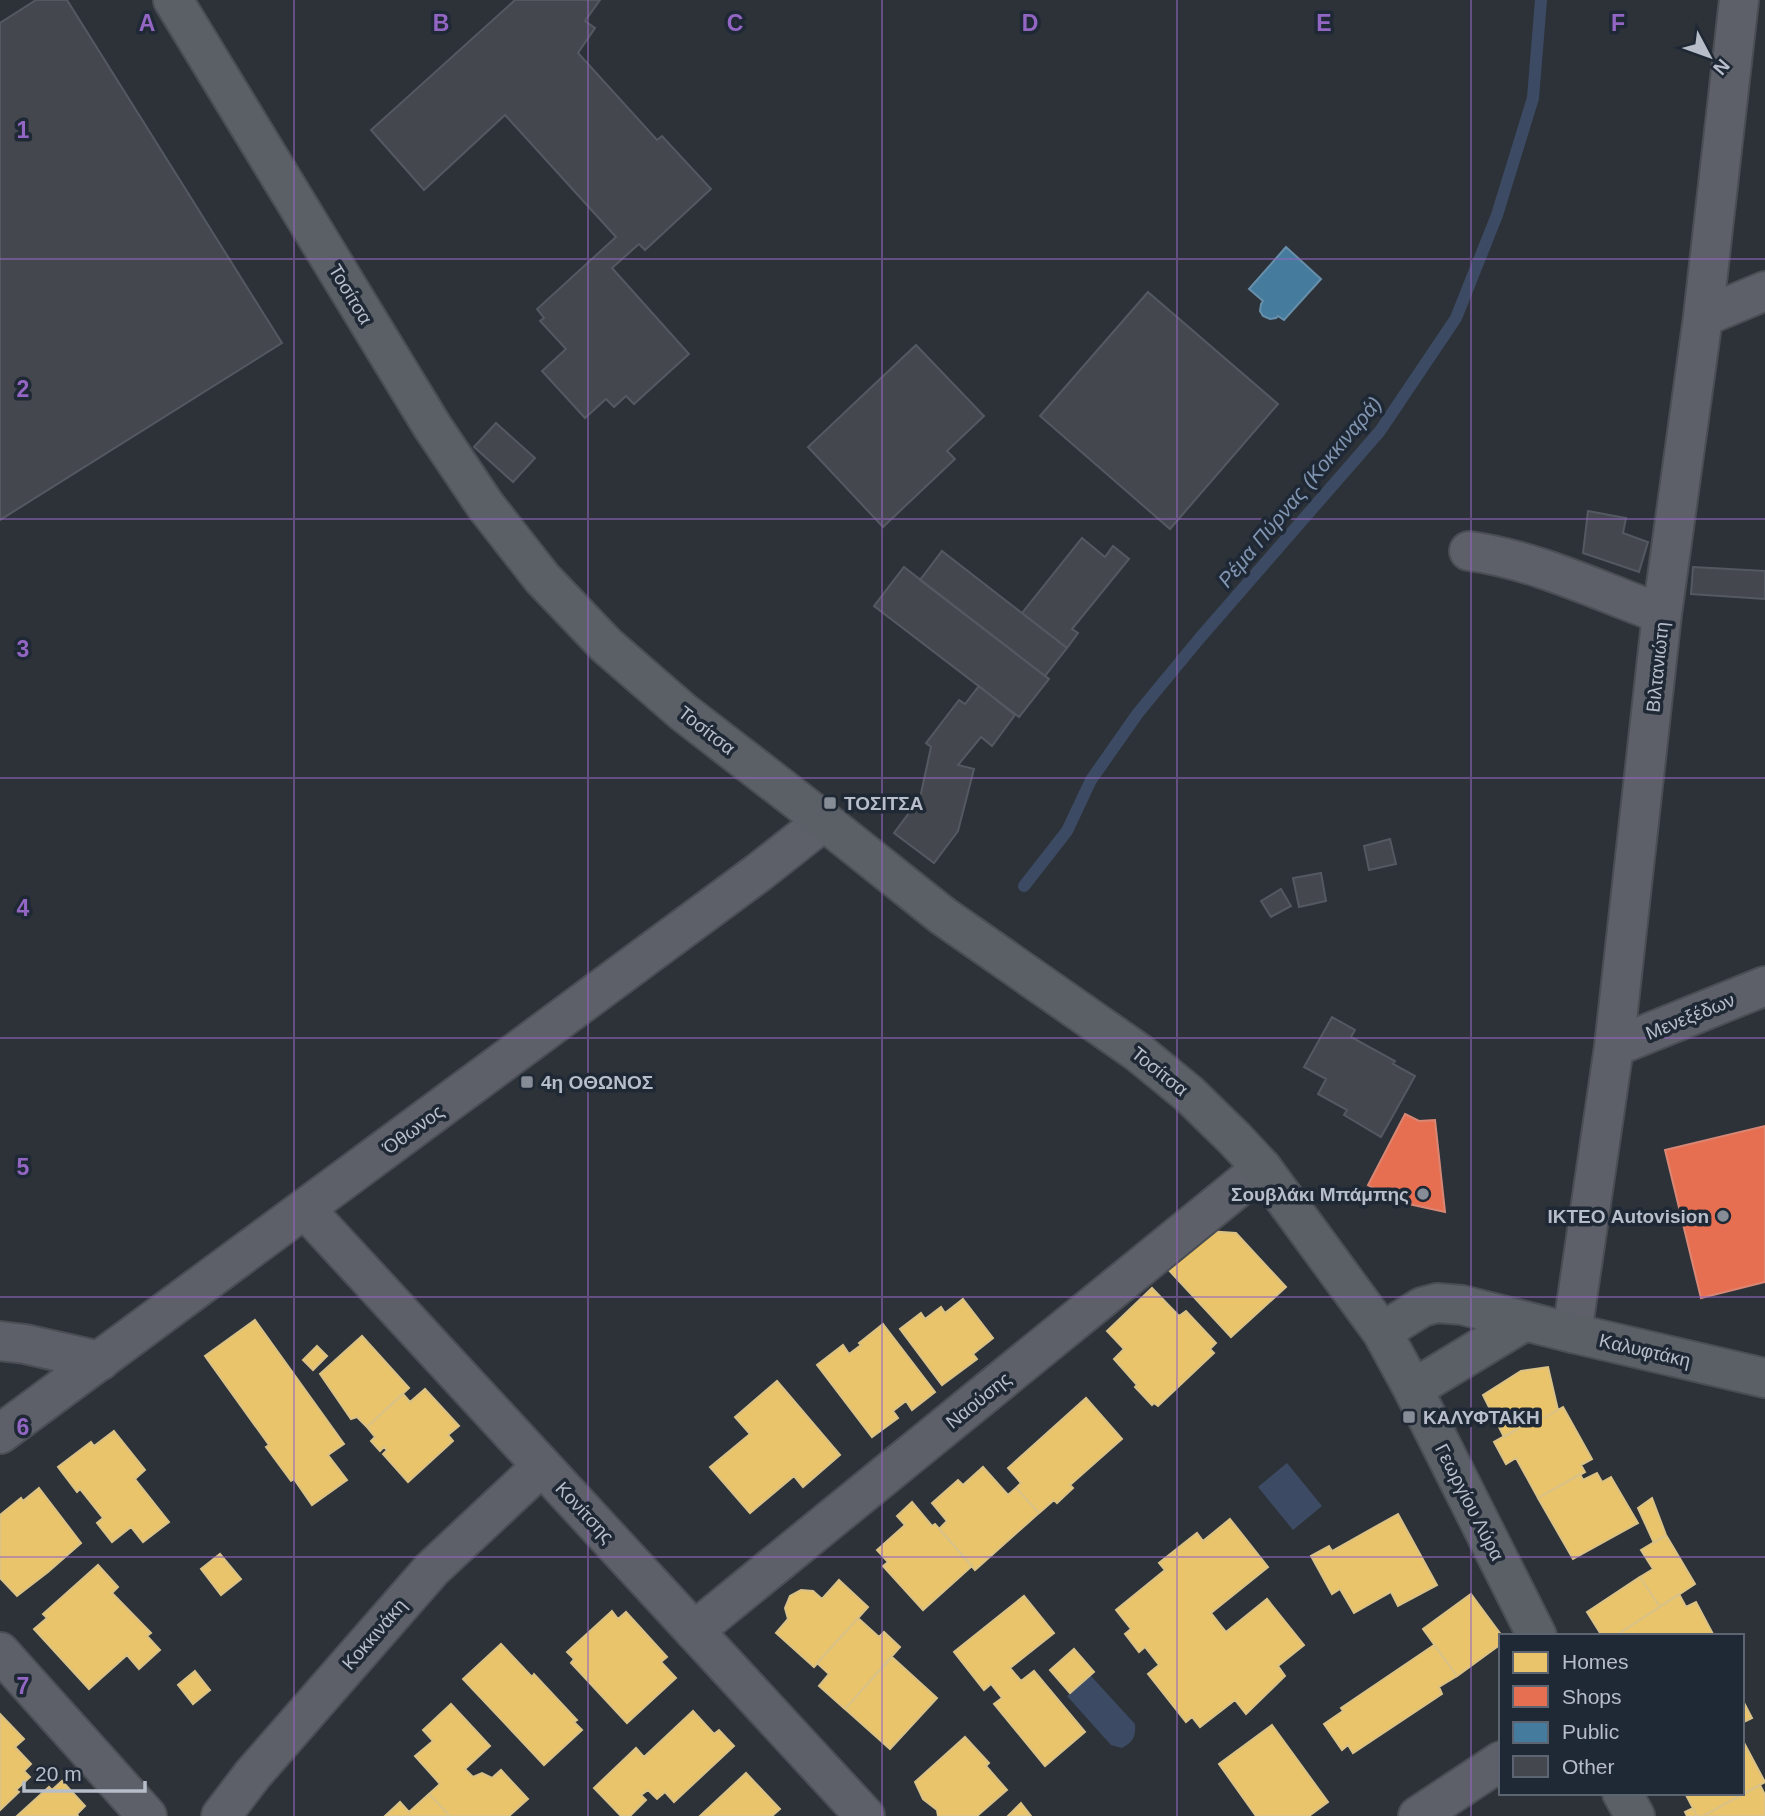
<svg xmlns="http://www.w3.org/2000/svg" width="1765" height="1816" font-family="Arial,sans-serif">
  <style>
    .water { fill: #3c4b63 }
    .homes { fill: #e9c46a; stroke: #dac287; stroke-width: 2 }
    .shops { fill: #e76f51; stroke: #d98775; stroke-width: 2 }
    .public { fill: #457b9d; stroke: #678faa; stroke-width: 2 }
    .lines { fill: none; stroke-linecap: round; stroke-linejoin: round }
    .stream { stroke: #3c4b63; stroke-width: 12 }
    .building { fill: #44484e; stroke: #545961; stroke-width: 2 }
    .minor-casing { stroke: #4a4e54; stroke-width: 42 }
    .tertiary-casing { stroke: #4a4e54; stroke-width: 42 }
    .secondary-casing { stroke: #4a4e54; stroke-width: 42 }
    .minor { stroke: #5d6068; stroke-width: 38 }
    .tertiary { stroke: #5d6068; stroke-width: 38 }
    .secondary { stroke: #5b5f66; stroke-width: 38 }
    .grid { fill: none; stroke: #9366c3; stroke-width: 2; stroke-opacity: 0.55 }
    .poi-dot { fill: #878d97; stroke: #1f2835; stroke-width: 2.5 }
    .labels { text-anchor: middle; stroke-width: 7; stroke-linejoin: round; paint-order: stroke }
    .street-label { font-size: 19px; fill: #b7beca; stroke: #1f2835 }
    .poi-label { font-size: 19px; font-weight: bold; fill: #b7beca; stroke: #1f2835; text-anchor: start }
    .water-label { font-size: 21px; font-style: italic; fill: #8094b0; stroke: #1f2835 }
    .grid-label { font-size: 23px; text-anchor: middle; font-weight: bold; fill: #9366c3; stroke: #1f2835; stroke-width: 7; stroke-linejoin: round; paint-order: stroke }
  </style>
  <rect width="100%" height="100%" fill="#2d3239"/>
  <path class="water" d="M1287,1463L1322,1506L1293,1530L1258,1487Z
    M1090,1675L1135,1724C1136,1737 1133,1742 1122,1748L1111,1745L1067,1696Z"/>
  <path class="homes" d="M1207,1231L1236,1233L1286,1287L1231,1337L1165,1266Z
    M1152,1288L1179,1316L1186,1311L1216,1343L1210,1349L1214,1353L1158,1406L1154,1403L1152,1405L1135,1387L1137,1385L1114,1359L1124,1349L1107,1331Z
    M963,1299L993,1338L973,1354L977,1359L942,1385L900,1329L921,1313L925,1319L941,1307L945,1313Z
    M255,1320L344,1444L328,1455L347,1480L312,1505L294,1479L291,1481L266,1447L269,1445L205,1356Z
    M883,1324L935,1392L912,1410L906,1401L893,1411L898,1418L872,1437L817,1365L843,1345L849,1354L861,1345L859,1343Z
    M362,1336L409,1388L367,1427L357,1417L351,1419L320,1374Z
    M317,1346L327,1356L313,1370L303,1360Z
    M1548,1367L1558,1410L1542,1419L1540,1416L1504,1437L1483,1395L1521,1371Z
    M777,1381L840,1455L803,1487L794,1476L750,1513L710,1467L750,1434L735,1417Z
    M425,1389L459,1426L448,1435L453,1441L408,1482L383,1454L387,1450L384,1447L380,1451L371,1441L375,1437L367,1427L403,1394L410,1402Z
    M1086,1398L1122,1439L1070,1485L1073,1488L1057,1503L1054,1500L1039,1513L1016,1488L1021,1483L1008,1468Z
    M1563,1407L1592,1459L1581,1465L1585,1472L1538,1498L1516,1458L1506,1464L1494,1442L1540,1416L1542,1419Z
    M114,1431L145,1470L135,1479L169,1522L143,1542L131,1527L112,1542L97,1523L103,1518L80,1489L77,1492L58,1467L91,1442L94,1446Z
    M983,1467L1008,1495L1016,1488L1039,1513L975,1570L939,1529L947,1521L932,1503L958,1480L963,1485Z
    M1597,1473L1602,1482L1611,1477L1638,1523L1573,1559L1538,1498L1580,1474L1583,1480Z
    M39,1488L81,1543L48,1572L17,1596L0,1578V1515L21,1498L23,1501Z
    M1652,1498L1666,1535L1654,1543L1638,1508Z
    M912,1502L932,1526L935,1524L972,1566L923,1610L883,1566L888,1562L877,1550L905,1525L897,1516Z
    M1398,1514L1437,1585L1398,1606L1391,1592L1354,1613L1340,1589L1332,1594L1311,1556L1329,1546L1332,1551Z
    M1230,1519L1268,1567L1211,1613L1226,1632L1267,1599L1304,1645L1278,1666L1285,1676L1246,1714L1235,1700L1200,1727L1192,1717L1186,1722L1148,1674L1159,1665L1145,1647L1139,1652L1125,1634L1131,1629L1116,1610L1165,1570L1159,1563L1197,1533L1203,1541Z
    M1666,1535L1695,1584L1660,1607L1640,1577L1653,1569L1641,1550Z
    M220,1554L241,1579L221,1595L201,1569Z
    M98,1565L118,1587L112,1593L151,1633L147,1636L160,1650L139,1669L127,1655L89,1689L34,1629L47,1618L43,1614Z
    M1640,1577L1660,1607L1615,1636H1602L1587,1612Z
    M839,1580L868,1607L814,1667L776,1633L788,1619L785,1608L790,1596L801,1590L813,1591L822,1599Z
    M1471,1594L1502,1636H1501V1644L1457,1676L1423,1629Z
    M1679,1594L1686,1607L1696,1602L1714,1636H1615Z
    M1024,1596L1054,1633L1010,1668L1021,1681L1034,1671L1085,1732L1045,1766L994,1704L1002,1698L991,1684L984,1690L954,1652Z
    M612,1611L618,1619L626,1612L667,1657L661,1662L676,1678L627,1723L571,1663L574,1659L567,1652Z
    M858,1618L879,1637L884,1632L900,1647L845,1709L819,1686L829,1674L817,1663Z
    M501,1644L532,1677L534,1674L577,1720L574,1722L582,1730L544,1765L463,1679Z
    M1434,1645L1457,1676L1439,1687L1442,1694L1353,1753L1348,1745L1342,1750L1324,1724L1343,1711L1341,1708Z
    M1074,1649L1094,1672L1070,1693L1050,1670Z
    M892,1657L937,1698L890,1749L845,1709Z
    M195,1671L210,1690L193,1704L178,1685Z
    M1742,1699L1752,1718L1742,1723Z
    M451,1704L490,1746L465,1769L473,1777L482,1773L492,1778L501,1770L528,1799L509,1816H450L429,1794L440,1784L415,1756L433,1741L423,1730Z
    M693,1711L714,1734L719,1730L734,1746L674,1802L665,1792L657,1799L648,1790L641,1795L646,1800L630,1816H621L594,1788L636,1748L644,1757Z
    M0,1714L24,1739L15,1747L31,1764L24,1771L30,1777L16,1790L19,1792L0,1810Z
    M1272,1725L1328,1802L1309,1816H1256L1219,1764Z
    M965,1737L989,1763L986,1766L1007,1790L977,1816H938L937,1810L923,1799L915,1782Z
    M1742,1739L1765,1782L1703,1816H1697L1685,1793H1742Z
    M746,1773L780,1809L772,1816H700Z
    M62,1781L85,1806L77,1814L78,1816H17L49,1787L52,1790Z
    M1760,1785L1765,1795V1816H1703Z
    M429,1794L450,1816H385L400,1802L409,1812Z
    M1021,1803L1031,1816H1008Z
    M1693,1808L1697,1816H1687L1685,1812Z"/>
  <path class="shops" d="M1405,1114L1419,1121L1435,1120L1445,1212L1395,1201L1368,1185Z
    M1765,1126V1282L1701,1298L1665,1150Z"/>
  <path class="public" d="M1286,247L1321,279L1284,320L1278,316L1276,318L1270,319L1263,316L1260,311L1261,304L1263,301L1249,289Z"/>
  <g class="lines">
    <path class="stream" d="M1024,886L1067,831L1091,780L1138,713L1199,639L1380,431L1456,318L1497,215L1533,98L1541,0"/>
  </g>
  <path class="building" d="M36,0H67L282,343L0,520V23Z
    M515,0H600L585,21L595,28L578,53L657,140L662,136L711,189L645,250L639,244L612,268L689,354L634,404L626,396L614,407L606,399L585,418L542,371L566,349L540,321L544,318L537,309L616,237L505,115L424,190L371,130Z
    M1148,292L1278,404L1170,529L1040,416Z
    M916,345L984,416L947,451L955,459L883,527L808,447Z
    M496,423L535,458L513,482L474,447Z
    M1588,511L1626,518L1623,533L1648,542L1639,572L1583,553Z
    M1082,538L1105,557L1113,546L1129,559L1072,629L1078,633L1067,648L1022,613Z
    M942,551L1067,648L1045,676L920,580Z
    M904,567L1049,679L1019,717L874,606Z
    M1693,567L1765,571V599L1691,594Z
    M979,686L1015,715L992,746L981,737L958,765L974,769L958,831L934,863L894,833L920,798L931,747L926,743L959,700L965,704Z
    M1390,839L1396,864L1369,870L1364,846Z
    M1321,873L1326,901L1299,907L1293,878Z
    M1281,889L1291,906L1271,917L1261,901Z
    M1332,1017L1355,1030L1351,1037L1395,1061L1393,1064L1415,1076L1381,1137L1344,1115L1347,1110L1318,1094L1326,1079L1304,1067Z"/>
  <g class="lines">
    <g class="minor-casing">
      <path id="minor" d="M1703,317L1765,291
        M1469,551C1536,560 1599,591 1662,614
        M1614,1047L1765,986
        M305,1209L865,1816
        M1572,1333L1614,1047L1662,614L1703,317L1739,0
        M0,1341L25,1344L100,1361
        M694,1631L1262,1168
        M0,1652L147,1816
        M221,1816L253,1774L432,1569L542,1466
        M1418,1816L1501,1761"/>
    </g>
    <g class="tertiary-casing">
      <path id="tertiary" d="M0,1434L758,873L824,821"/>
    </g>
    <g class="secondary-casing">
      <path id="secondary" d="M173,0L432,426L485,505L542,578L606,645L683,712L824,821L943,916L1139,1053L1189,1094L1235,1139L1262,1168L1382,1332L1413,1389L1537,1636
        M1382,1332L1422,1307L1437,1303L1462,1305L1572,1333L1765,1378
        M1413,1389L1525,1321
        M1622,1793L1635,1816"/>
    </g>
    <use href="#minor" class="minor"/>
    <use href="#tertiary" class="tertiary"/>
    <use href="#secondary" class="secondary"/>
  </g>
  <path class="grid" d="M294,0V1816M588,0V1816M882,0V1816M1177,0V1816M1471,0V1816M0,259H1765M0,519H1765M0,778H1765M0,1038H1765M0,1297H1765M0,1557H1765"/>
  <g class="poi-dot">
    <rect x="823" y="796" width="14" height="14" rx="3.5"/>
    <rect x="520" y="1075" width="14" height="14" rx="3.5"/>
    <circle cx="1423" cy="1194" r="7"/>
    <circle cx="1723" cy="1216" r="7"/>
    <rect x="1402" y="1410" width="14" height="14" rx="3.5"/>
  </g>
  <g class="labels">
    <g class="street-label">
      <text transform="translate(351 294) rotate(59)" y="7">Τοσίτσα</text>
      <text transform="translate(1657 667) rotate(-84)" y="7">Βιλτανιώτη</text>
      <text transform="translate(707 730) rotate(38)" y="7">Τοσίτσα</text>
      <text transform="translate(1690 1016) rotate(-22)" y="7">Μενεξέδων</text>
      <text transform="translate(1160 1071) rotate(39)" y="7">Τοσίτσα</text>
      <text transform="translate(413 1129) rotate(-36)" y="7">Όθωνος</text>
      <text transform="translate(1645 1350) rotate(13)" y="7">Καλυφτάκη</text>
      <text transform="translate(978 1400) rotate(-39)" y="7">Ναούσης</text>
      <text transform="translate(1470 1502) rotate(63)" y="7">Γεωργίου Λύρα</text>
      <text transform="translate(585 1512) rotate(47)" y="7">Κονίτσης</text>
      <text transform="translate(374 1634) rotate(-49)" y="7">Κοκκινάκη</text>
    </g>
    <g class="poi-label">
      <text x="844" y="810">ΤΟΣΙΤΣΑ</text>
      <text x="541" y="1089">4η ΟΘΩΝΟΣ</text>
      <text x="1409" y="1201" text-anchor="end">Σουβλάκι Μπάμπης</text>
      <text x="1709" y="1223" text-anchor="end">ΙΚΤΕΟ Autovision</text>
      <text x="1423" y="1424">ΚΑΛΥΦΤΑΚΗ</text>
    </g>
    <g class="water-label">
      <text transform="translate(1300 492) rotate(-50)" y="7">Ρέμα Πύρνας (Κοκκιναρά)</text>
    </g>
  </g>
  <g class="grid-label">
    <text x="147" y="31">A</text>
    <text x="441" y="31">B</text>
    <text x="735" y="31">C</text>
    <text x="1030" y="31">D</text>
    <text x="1324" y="31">E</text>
    <text x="1618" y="31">F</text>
    <text x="23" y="138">1</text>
    <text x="23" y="397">2</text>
    <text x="23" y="657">3</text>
    <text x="23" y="916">4</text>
    <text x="23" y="1175">5</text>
    <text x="23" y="1435">6</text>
    <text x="23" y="1694">7</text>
  </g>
  <rect x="1499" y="1634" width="245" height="161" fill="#1f2835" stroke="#5c6471" stroke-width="2"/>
  <rect x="1513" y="1652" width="35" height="21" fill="#e9c46a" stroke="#5c6471" stroke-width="2"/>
  <text x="1562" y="1669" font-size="21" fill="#b7beca">Homes</text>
  <rect x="1513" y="1686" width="35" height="21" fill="#e76f51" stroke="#5c6471" stroke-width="2"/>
  <text x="1562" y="1704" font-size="21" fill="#b7beca">Shops</text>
  <rect x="1513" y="1722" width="35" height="21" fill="#457b9d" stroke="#5c6471" stroke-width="2"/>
  <text x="1562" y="1739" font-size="21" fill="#b7beca">Public</text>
  <rect x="1513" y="1756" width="35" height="21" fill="#44484e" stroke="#5c6471" stroke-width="2"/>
  <text x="1562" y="1774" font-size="21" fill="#b7beca">Other</text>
  <g transform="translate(1709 56) rotate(131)" stroke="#1f2835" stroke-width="5" paint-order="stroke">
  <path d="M0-5L12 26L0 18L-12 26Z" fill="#b7beca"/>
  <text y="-10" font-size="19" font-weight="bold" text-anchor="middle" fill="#b7beca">N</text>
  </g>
  <path d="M24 1781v10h121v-10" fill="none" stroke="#b7beca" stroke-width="3.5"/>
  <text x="35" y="1781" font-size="21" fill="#b7beca" stroke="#1f2835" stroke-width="5" paint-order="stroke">20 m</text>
</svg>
